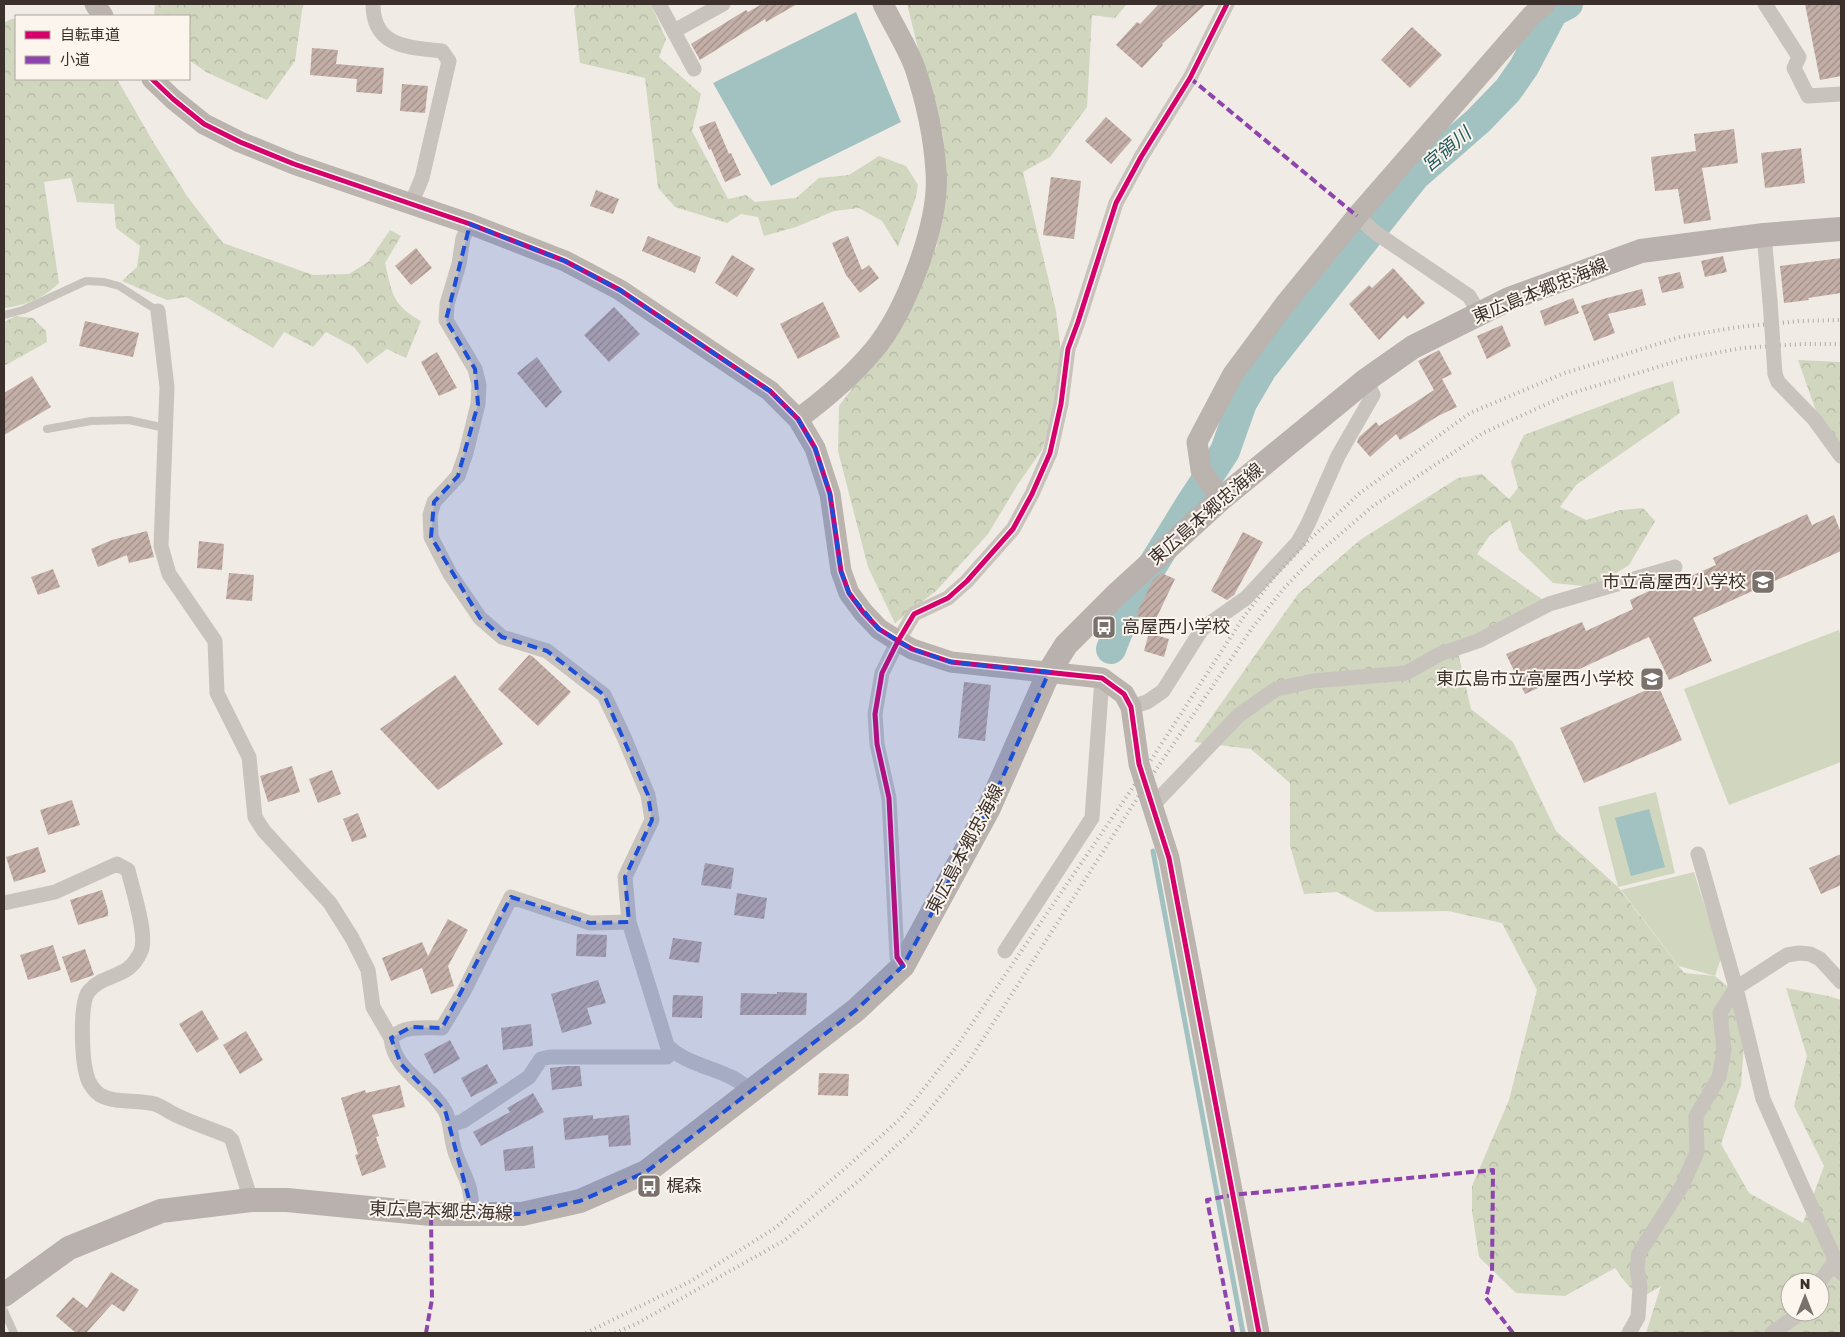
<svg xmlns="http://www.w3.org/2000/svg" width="1845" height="1337" font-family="'Golos Text','Noto Sans JP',sans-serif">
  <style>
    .green { fill: #d1d6bf }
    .forest { fill: url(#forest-crowns); fill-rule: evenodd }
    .water { fill: #a1c2c1 }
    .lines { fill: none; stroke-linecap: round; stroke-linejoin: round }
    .stream { stroke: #a1c2c1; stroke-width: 5 }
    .river { stroke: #a1c2c1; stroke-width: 30 }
    .building { fill: url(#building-hatch) }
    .lane { stroke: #c9c3be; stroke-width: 8 }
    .street { stroke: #c9c3be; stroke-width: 15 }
    .secondary { stroke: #bab3ae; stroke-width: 21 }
    .primary { stroke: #b8b1ad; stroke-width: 24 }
    .rail { stroke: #b1aca8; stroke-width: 4; stroke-dasharray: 1 4; stroke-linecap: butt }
    .street-bridge { stroke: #c9c3be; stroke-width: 15 }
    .quiet { stroke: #8e44ad; stroke-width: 4; stroke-dasharray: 8 4; stroke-linecap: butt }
    .cycleway-casing { stroke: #fbf5ee; stroke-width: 8 }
    .cycleway { stroke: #d6006c; stroke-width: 5 }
    .marked { fill: #1d4ed8; fill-opacity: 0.2; stroke: #1d4ed8; stroke-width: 4; stroke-dasharray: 10 6; stroke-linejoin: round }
    .labels { text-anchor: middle; stroke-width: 4; stroke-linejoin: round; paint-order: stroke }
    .street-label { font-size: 18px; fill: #3b302b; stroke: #fbf5ee }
    .poi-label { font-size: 18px; fill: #3b302b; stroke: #fbf5ee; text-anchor: end }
    .water-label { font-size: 19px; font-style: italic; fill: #1f5a5e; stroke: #fbf5ee }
  </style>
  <defs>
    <pattern id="forest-crowns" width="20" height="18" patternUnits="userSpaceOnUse" patternTransform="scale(1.25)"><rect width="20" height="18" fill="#d1d6bf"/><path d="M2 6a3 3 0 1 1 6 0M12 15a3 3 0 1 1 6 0" fill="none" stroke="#b4b8a4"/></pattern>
    <pattern id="building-hatch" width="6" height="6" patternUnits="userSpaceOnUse" patternTransform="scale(1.25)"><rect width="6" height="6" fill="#c3afa7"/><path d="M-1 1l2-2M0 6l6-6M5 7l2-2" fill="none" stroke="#a08f88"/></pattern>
  </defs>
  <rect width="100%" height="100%" fill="#f0ebe5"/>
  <path class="green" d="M1839,630L1841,637V762L1729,805L1684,689Z
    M1656,792L1675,873L1618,887L1598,807Z
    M1694,872L1721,958L1715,976L1679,966L1621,890Z"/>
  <path class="forest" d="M155,4H303L295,61L267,100L206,72L189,60V16H154Z
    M577,4H651L666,39L659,57L701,94L692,131L728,199L746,195L755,202L796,198L819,178L849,175L879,156L906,166L918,185L915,200L898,247L882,221L859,208L834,211L796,227L764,236L758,217L741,214L727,223L675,207L658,188L645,78L580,63L574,9Z
    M907,4H1127L1115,18L1092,15L1087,107L1050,157L1023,172L1056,311L1064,377L1042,450L1018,484L988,534L936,591L895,623L868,567L838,451L839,406L910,310L937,245L946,179L943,135L922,64Z
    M11,19H16V79H117L152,140L187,196L223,243L313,275L349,274L368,262L390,230L401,236L385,263C392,293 392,305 421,321L406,358L387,349L367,364L354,347L326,332L313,347L284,332L273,348L186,297L167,300L122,281L137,267L140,246L116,228L114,204L77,202L71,178L44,182L59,283C42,299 27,305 4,308V23Z
    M16,316L33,318L46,331L47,342L4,366V322Z
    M1798,360L1841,362V456L1822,428Z
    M1673,381L1680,413L1576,485L1560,507L1586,520L1621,510L1643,508L1655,521L1629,565L1607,579L1584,586L1553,583L1519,550L1510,520L1490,535L1477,554L1549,604L1457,648L1471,709L1513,742L1556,831L1618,887L1684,973L1715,976L1747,1002L1741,1085L1721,1144L1749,1193L1803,1223L1824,1166L1794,1106L1807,1056L1786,988L1828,996L1841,1000V1333H1646L1661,1286L1641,1298L1626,1283L1615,1268L1565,1296L1516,1293L1479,1257L1472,1211V1186L1509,1100L1537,990L1502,923L1448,911L1376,912L1337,892L1304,894L1290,846V783L1251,749L1194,742L1298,594L1360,540L1458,478L1482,474L1509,499L1518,488L1511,462L1524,435L1646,389ZM1790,1282H1820V1312H1790Z"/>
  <path class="water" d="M856,12L901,122L771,186L713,83Z
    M1649,809L1665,867L1631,876L1615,818Z"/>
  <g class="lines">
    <path class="stream" d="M1153,851L1243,1333"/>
    <path class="river" d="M1111,649L1129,604L1189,506L1225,451L1242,403L1262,369L1415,176L1478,121L1508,90L1524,67L1553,12L1568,4"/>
  </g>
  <path class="building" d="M762,4H797L766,22L765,19L700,60L691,44L746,10L748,12Z
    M1159,4H1206L1162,44L1163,45L1142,68L1116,45L1137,22L1140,24Z
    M1805,4H1841V76L1820,80Z
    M1412,27L1442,55L1410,88L1381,60Z
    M312,48L338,50L336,64L384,68L382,94L356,92L357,79L310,75Z
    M402,84L428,86L425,113L400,111Z
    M1106,117L1132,140L1111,164L1085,141Z
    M715,121L729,154L731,153L741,175L725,182L711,149L709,150L699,127Z
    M1734,129L1738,163L1702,168L1711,220L1684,224L1678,189L1655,191L1651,157L1696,151L1694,134Z
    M1801,148L1805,183L1765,188L1761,153Z
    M1051,177L1081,181L1074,239L1043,235Z
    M596,190L619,199L613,214L590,206Z
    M648,236L701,257L695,273L642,251Z
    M848,236L862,270L869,265L879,278L860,293L846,275L832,243Z
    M416,248L432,268L411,285L395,266Z
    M732,255L755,269L737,297L715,283Z
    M1723,256L1727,272L1705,277L1701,261Z
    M1841,258V293L1808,298L1809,300L1784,303L1780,266Z
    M1393,268L1425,303L1407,319L1404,315L1379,340L1349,304L1369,285L1372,288Z
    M1680,272L1684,288L1662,293L1658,277Z
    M1642,289L1646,305L1608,314L1615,333L1594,341L1581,306L1603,299Z
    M1573,298L1579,313L1545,326L1540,311Z
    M823,302L840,337L798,359L780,324Z
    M614,307L640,334L609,362L584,335Z
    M85,321L139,333L133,357L79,346Z
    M1502,325L1511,346L1487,359L1477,336Z
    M1439,350L1452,374L1442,379L1457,407L1438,416L1400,440L1396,434L1370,457L1357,442L1359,437L1376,422L1379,426L1434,390L1418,361Z
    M437,352L457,388L439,396L421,362Z
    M537,357L562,392L546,408L517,373Z
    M32,376L51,407L4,435V393Z
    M1807,514L1812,525L1834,515L1841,533V551L1693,618L1712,661L1669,680L1649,637L1525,694L1506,654L1582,622L1586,631L1633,609L1630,600L1662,585L1663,588L1716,565L1713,558Z
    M147,531L154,557L129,563L127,555L98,567L91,549L112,540Z
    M1243,532L1263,542L1234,595L1227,600L1211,591Z
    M199,541L224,544L222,570L197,568Z
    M53,569L60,587L38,595L31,577Z
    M229,573L254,575L252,601L226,599Z
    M1161,573L1175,579L1154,623L1136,615L1153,580Z
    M1149,633L1169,639L1164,657L1144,651Z
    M529,655L532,656L571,692L538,726L498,689Z
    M455,675L503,744L438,790L380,729Z
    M964,682L991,685L985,741L958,738Z
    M1658,685L1682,740L1584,783L1560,728Z
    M292,766L300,792L268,802L260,776Z
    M332,770L341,794L318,803L309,779Z
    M72,800L80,825L48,835L40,810Z
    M358,813L367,837L352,842L343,819Z
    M38,847L46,872L14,882L6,857Z
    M1841,854V885L1821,894L1809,868Z
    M705,863L734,868L731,889L701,885Z
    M102,890L108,910V916L78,925L70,900Z
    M737,893L767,898L764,919L734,915Z
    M448,919L468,930L448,966L454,986L431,994L422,968L391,981L382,958L422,942L428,956Z
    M577,934L607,935L606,957L576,956Z
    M673,938L702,942L699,963L669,959Z
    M53,945L61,970L28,980L20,955Z
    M85,949L94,975L71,983L62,957Z
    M598,980L606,1003L587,1008L592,1024L562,1033L551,994Z
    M777,992L807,993L806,1015H740L741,993L777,994Z
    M673,995L703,996L702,1018L672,1017Z
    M202,1010L219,1039L197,1053L179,1024Z
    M531,1024L533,1046L503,1050L501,1028Z
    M246,1031L263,1060L240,1074L223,1045Z
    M450,1040L460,1059L434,1074L424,1054Z
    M487,1064L498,1083L471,1097L461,1078Z
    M567,1066H580L582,1086L552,1090L550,1068Z
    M819,1073L849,1074L848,1096L818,1095Z
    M400,1085L405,1107L372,1115L379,1136L376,1137L386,1167L362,1176L355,1155L358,1154L341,1098L365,1090L366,1093Z
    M533,1093L544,1112L481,1146L473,1132L510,1112L507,1108Z
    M593,1115V1119L629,1115L631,1145L609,1147L608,1135L565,1140L563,1118Z
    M533,1146L535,1168L505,1171L503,1150Z
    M111,1272L139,1290L124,1312L112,1304L86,1333H76L56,1316L73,1297L87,1308Z"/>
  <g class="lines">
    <path class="lane" d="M4,315L23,310L86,281L104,282L119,286L158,311
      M47,429L91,421L129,420L165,428
      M4,1311L14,1333"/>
    <path class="street" d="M373,4C373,47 407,47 442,51L449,61L422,178L411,204
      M659,4L694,69
      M1765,4L1799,57L1794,68L1808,96L1841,94
      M674,31L723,4
      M1357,216L1376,233L1469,296L1479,313
      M470,224L463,238L459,264L447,304L446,320L475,369L479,385L478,404L466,453L458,476L434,502L430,515L431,537L450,574L480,618L502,637L547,651L604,695L624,737L648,795L652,820L625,877L629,922L667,1045C680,1061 713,1068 731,1077C738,1080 745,1086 751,1091
      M1764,235L1770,301
      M158,311L167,387L161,546L169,574L215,641L217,693L249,757L255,817L264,831L330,903L352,938L368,970L373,1007L391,1038
      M1775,374L1778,382L1814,419L1841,456
      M1131,707L1147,702L1163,691L1202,629L1246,598L1298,542L1308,524L1338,456L1373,395L1366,380
      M1153,805L1239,715L1276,689L1313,681L1406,673L1440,654L1478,641L1549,604L1675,567
      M1698,854L1736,988L1763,1099L1841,1273
      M4,903L55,892L117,864L128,870C132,888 148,935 141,951C129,980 105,972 89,991C79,1003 82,1061 87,1076C88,1082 94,1091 100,1095C116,1104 137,1099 155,1104C163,1107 171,1113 178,1116C195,1124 211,1129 228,1136L232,1140L251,1200
      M1005,951L1092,818L1102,678
      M903,966L897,957L889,798L877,744L875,714L882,673L898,641L914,614L948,598L967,581L1013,529L1032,494L1050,453L1061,404L1068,349L1078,322L1116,203L1141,157L1190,78L1227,4
      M451,1125L463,1121L529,1077L541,1059L550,1057H667L672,1051
      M473,1214C472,1205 471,1196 469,1187C465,1173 456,1160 453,1144C450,1132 451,1122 445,1111C430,1084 394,1072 391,1038C405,1025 423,1028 442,1028L464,991L511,897L590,923L629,922
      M1820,1282L1835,1261
      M1629,1333L1638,1317L1640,1287L1637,1268L1639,1253L1682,1186L1697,1152L1696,1116L1719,1077L1724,1050L1720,1013L1736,988L1787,955L1799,953L1810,954L1820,959L1841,982
      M1772,1333L1795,1317L1798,1312"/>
    <path class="secondary" d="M95,4L103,16
      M152,79L173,99L204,124L240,142L294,164L470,224L565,261L620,290L770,391L798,419L815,448L830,494L841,571L849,593L863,612L879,629L898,641L912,649L951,662L1102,678L1124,694L1131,707L1139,764L1169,858L1259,1333
      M798,419C825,399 851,377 873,351C906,312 940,222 936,172C934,137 926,101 915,68C907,46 893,25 883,4
      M1221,499L1201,470L1197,442L1233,374L1285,304L1357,216L1532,15L1545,4"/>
    <path class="primary" d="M4,1295L69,1248L161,1211L251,1200H287L431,1214H522L580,1201L646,1172L856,1010L903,966L989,808L1049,672L1066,645L1118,593L1221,499L1366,380L1413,347L1509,299L1641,251L1764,235L1841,229"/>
    <path class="rail" d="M586,1333L691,1281L775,1228L849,1165L900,1119L954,1050L1142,774L1243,618L1275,576L1307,542L1360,493L1470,413L1562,374L1680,337L1738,327L1800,321L1841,320
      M615,1333L636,1324L785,1240L861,1179L912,1131L967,1064L1145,786L1252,628L1285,587L1318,553L1373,506L1483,433L1569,394L1684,359L1742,348L1802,344H1841"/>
    <path class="street-bridge" d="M1770,301L1775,374"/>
    <path class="quiet" d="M1190,78L1357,216
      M426,1333L432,1299L431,1214
      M1233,1333L1207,1200L1232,1195L1493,1170L1492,1274L1486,1298L1513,1333"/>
    <g class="cycleway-casing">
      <path id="cycleway" d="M152,79L173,99L204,124L240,142L294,164L470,224L565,261L620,290L770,391L798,419L815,448L830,494L841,571L849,593L863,612L879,629L898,641L912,649L951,662L1102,678L1124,694L1131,707L1139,764L1169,858L1259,1333
        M903,966L897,957L889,798L877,744L875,714L882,673L898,641L914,614L948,598L967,581L1013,529L1032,494L1050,453L1061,404L1068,349L1078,322L1116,203L1141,157L1190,78L1227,4"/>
    </g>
    <use href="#cycleway" class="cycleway"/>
  </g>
  <path class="marked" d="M470,224L565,261L620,290L770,391L798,419L815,448L830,494L841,571L849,593L879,629L912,649L951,662L1049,672L989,808L903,966L856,1010L646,1172L580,1201L522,1214H473L445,1110L401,1064L391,1038L411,1027L442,1028L511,897L590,923L629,922L625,877L652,820L648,795L604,695L547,651L502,637L480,618L431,537L434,502L458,476L478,404L475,369L446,320Z"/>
  <defs>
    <g id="school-square" transform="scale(1.25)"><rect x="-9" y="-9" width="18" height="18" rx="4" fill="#7a716c" stroke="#fbf5ee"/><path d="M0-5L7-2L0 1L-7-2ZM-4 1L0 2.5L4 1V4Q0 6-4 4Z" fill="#fff"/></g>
    <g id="bus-square" transform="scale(1.25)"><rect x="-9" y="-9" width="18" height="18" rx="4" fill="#7a716c" stroke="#fbf5ee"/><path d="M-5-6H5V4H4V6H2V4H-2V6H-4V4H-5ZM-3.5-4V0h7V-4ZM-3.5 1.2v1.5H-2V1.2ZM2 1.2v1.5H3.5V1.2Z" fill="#fff"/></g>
  </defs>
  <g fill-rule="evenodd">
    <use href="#school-square" x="1763" y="582"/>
    <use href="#bus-square" x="1104" y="627"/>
    <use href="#school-square" x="1652" y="679"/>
    <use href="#bus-square" x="649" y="1186"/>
  </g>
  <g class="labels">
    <g class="street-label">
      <text transform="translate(1540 291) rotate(-22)" y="6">東広島本郷忠海線</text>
      <text transform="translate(1206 514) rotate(-41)" y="6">東広島本郷忠海線</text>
      <text transform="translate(965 849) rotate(-62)" y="6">東広島本郷忠海線</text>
      <text transform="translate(441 1211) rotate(2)" y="6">東広島本郷忠海線</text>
    </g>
    <g class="poi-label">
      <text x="1746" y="588">市立高屋西小学校</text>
      <text x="1122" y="633" text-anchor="start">高屋西小学校</text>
      <text x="1634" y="685">東広島市立高屋西小学校</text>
      <text x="666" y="1192" text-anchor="start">梶森</text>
    </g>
    <g class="water-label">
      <text transform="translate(1446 149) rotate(-40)" y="7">宮領川</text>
    </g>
  </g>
  <rect width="1845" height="1337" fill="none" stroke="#3b302b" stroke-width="10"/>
  <rect x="15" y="15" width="175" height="65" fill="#fbf5ee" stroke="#aea6a0"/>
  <rect x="25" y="31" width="25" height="8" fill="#d6006c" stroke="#aea6a0"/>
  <text x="60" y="40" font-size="15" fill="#3b302b">自転車道</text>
  <rect x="25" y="56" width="25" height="8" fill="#8e44ad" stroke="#aea6a0"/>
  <text x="60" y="65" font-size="15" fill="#3b302b">小道</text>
  <g transform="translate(1805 1297)"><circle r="24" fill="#fbf5ee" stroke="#aea6a0"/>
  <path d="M0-4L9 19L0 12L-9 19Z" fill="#7a716c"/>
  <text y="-8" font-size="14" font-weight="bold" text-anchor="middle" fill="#3b302b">N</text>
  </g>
</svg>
